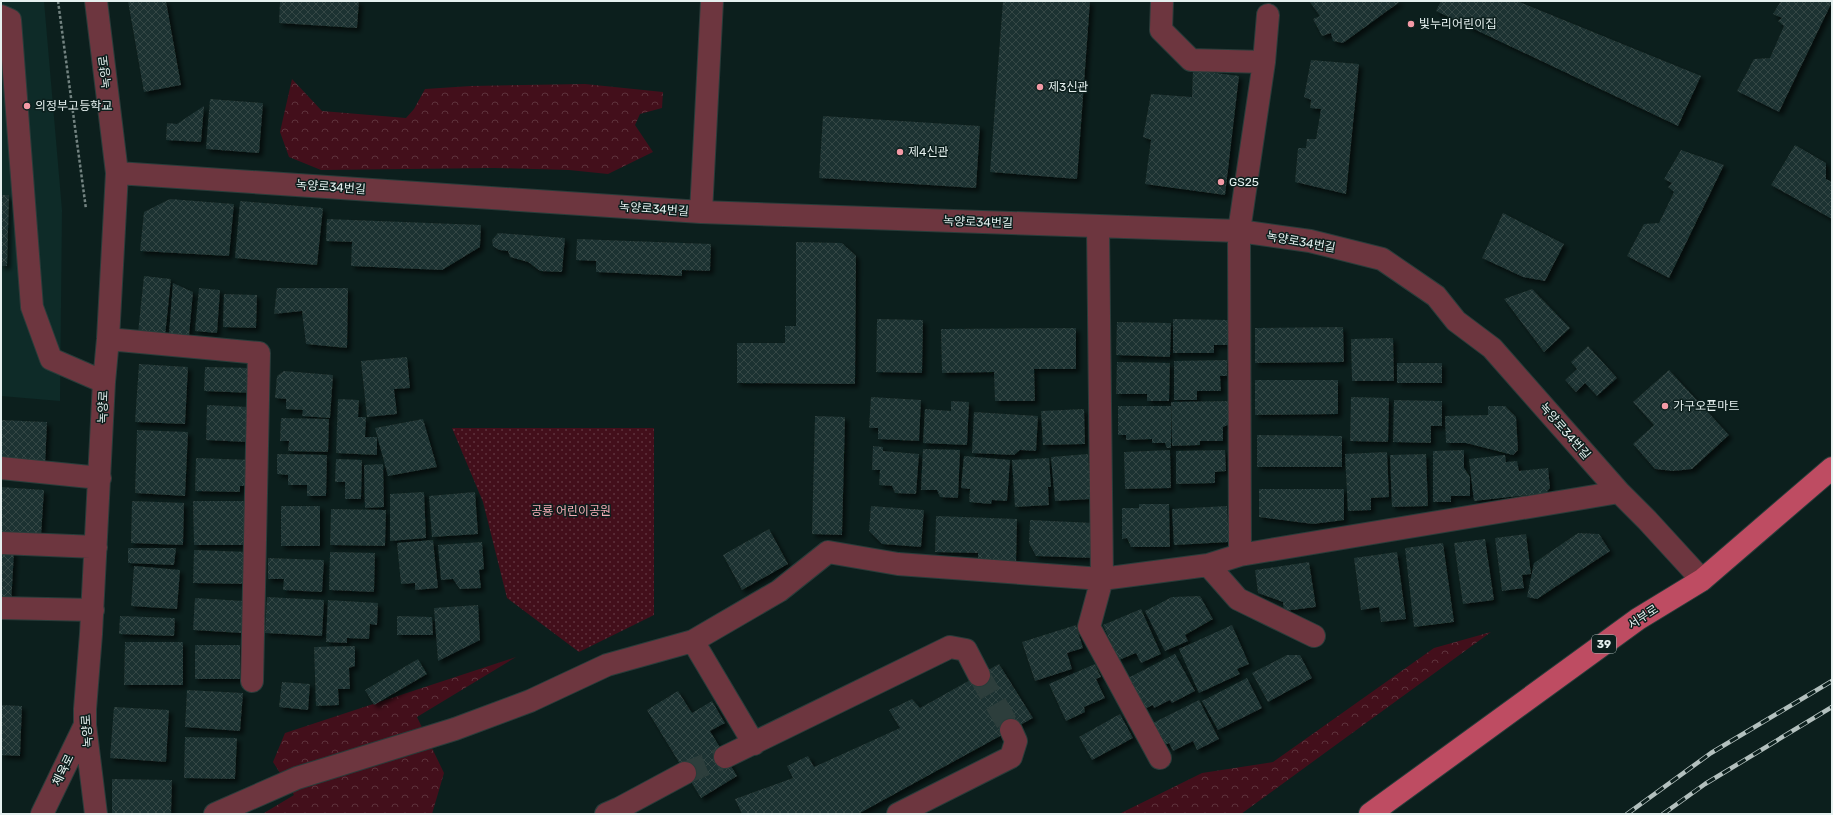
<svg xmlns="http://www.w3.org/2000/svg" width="1833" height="815" font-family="Rubik,'Noto Sans KR',sans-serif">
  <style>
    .built { fill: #0e2b28 }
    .forest { fill: url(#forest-crowns) }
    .park { fill: url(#park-dots) }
    .building { fill: url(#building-cross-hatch); filter: url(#shadow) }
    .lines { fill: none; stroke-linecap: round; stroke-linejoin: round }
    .minor-tunnel { stroke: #2d3e3c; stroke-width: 22; stroke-dasharray: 22 11; stroke-linecap: butt }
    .minor-casing { stroke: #2a3c3a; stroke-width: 24 }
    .major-casing { stroke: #2a3c3a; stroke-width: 24 }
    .path { stroke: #738381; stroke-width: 2.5; stroke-dasharray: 3 2; stroke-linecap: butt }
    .minor { stroke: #6d363f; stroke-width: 22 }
    .major { stroke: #be4c62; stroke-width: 22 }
    .rail-casing { stroke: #b3c0be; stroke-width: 4.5 }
    .rail { stroke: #0c1f1d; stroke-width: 3; stroke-dasharray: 9; stroke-linecap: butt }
    .poi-dot { fill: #f49aa6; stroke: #0c1f1d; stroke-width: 1.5 }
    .labels { text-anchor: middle; stroke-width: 3; stroke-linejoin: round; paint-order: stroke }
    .shield { fill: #0c1f1d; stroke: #a4b1b0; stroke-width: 1 }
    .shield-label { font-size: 11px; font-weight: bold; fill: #e5f0ef }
    .poi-label { font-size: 12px; fill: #e5f0ef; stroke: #0c1f1d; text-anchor: start }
    .street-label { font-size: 12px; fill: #e5f0ef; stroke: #0c1f1d }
    .park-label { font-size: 12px; fill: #f4acb5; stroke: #0c1f1d }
  </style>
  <defs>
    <pattern id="forest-crowns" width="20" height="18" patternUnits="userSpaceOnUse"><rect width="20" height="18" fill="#430f1b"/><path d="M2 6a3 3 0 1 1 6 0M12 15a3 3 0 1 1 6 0" fill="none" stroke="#5e323c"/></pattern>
    <pattern id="park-dots" width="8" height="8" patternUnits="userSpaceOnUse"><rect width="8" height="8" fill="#430f1b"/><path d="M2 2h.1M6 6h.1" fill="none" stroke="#5e323c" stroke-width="1.8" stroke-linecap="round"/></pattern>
    <pattern id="building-cross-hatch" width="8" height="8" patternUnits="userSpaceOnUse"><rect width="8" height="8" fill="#1f3230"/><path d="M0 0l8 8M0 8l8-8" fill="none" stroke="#354644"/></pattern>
    <filter id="shadow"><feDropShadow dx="3.5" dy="3.5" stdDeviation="2" flood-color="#0009"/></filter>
  </defs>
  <rect width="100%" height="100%" fill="#0c1f1d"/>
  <path class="built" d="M1,1H44L62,210L60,401L1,396Z"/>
  <path class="forest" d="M292,79L322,111L406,118L414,109L425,89L471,86L585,84L663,92L662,108L640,114L635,125L653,152L608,174L569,170L495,168L321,170L289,157L280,132Z
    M1491,632L1241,814H1119L1202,773L1273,762L1434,648Z
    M516,657L417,717L444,773L432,814L264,813L294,795L273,762L285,733Z"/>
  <path class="park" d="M452,428H654V615L579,652L507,598L483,502Z"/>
  <path class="building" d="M128,1H166L181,85L144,92Z
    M280,1H359L357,28L279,23Z
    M1003,1H1090L1077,179L990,172Z
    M1309,1H1401L1343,43L1333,41L1331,33L1322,36L1313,19L1320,16Z
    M1441,1H1517L1701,76L1678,126L1436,11Z
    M1781,1L1832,2L1779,112L1737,91L1754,59L1770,58L1784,26L1778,21L1782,18L1773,14Z
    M1311,60L1359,64L1346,194L1295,182L1298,148H1306L1307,139H1316L1321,109L1310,108L1311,100L1304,97Z
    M1193,70L1239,76L1225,195L1145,184L1151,140L1143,137L1151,94L1192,97Z
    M210,99L263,103L259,153L206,149Z
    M204,106L201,142L166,140L167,123L177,124Z
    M823,116L980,126L976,188L819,178Z
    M1795,145L1826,163V179L1832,182V219L1771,185Z
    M1681,150L1724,165L1669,278L1627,256L1644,224L1659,223L1674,192L1668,187L1672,183L1664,179Z
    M1,195H9L7,266H1Z
    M170,199L234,204L229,256L140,251L144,212Z
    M240,201L323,208L317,265L235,258Z
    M1503,213L1564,244L1545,281L1523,277L1482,258Z
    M327,219L481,225L480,247L442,270L351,266L352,242L326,241Z
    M498,233L565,238L562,272L540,271L528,262L510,257L508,251L499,250L493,246L492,240Z
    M577,239L711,244L710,271L682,270V276L596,272V261L576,260Z
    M796,242L842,243L856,256L855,384L737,383V343H785V326H796Z
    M144,276L171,279L165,336L138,333Z
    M173,283L193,292L189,336L169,334Z
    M199,288L220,290L217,333L195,331Z
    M277,288H348L347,348L306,344L302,311L274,314Z
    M1532,289L1570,328L1544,352L1504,299Z
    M224,294L257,295L256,328L223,327Z
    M877,319L923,320L922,373L876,372Z
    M1173,319L1229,320V345H1214V353H1173Z
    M1117,322L1171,323L1170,357L1116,355Z
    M1343,327L1344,362L1255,363V328Z
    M1076,328V369H1034L1035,401H995L994,372L942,373L941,329Z
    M1393,338L1394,381H1352L1351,339Z
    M1588,346L1617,378L1597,396L1585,383L1576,392L1565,380L1577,369L1571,362Z
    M407,357L410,388L394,389L397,414L367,417L361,361Z
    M1227,360V376H1220L1221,391H1197V400H1174V361Z
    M1117,362L1170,363L1169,401H1147V394H1116Z
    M1397,363H1442V383H1397Z
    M139,364L188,367L185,424L135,422Z
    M205,367L252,368V393L204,391Z
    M1669,370L1729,435L1692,469L1673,471L1655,469L1633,444L1654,425L1633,402Z
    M284,371L333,375L330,418L302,416L303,410L286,409V399L275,398L277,376Z
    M1255,380H1338V414L1255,415Z
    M871,397L921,400L919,441L878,439V428H869Z
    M1351,397L1389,398L1388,442L1350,441Z
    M338,399L359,400L358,417H366L365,437H377V455L336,453Z
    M1394,400L1442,401V426H1431V443L1393,442Z
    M951,401L969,402L967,445L923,443L925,409L951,411Z
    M1229,401L1230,424L1223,427V441H1200V445L1172,446L1171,402Z
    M207,405L249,407L247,442L206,440Z
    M1118,406H1171V448H1167L1165,443H1152V439L1126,440V435H1118Z
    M1488,406H1505L1516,417L1518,450L1513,455L1466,443H1446L1445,416L1488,415Z
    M1084,409L1085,444L1043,445L1041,411Z
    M974,412L1038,416L1036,451L1020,450L1014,455L972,453Z
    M815,416L845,417L842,535L812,534Z
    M281,418L329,419L328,452L288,451L289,441H280Z
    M423,419L437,467L388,476L375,428Z
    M1,420L47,422L45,466L1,464Z
    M137,430L188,432L185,496L135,493Z
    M1257,435L1342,436V467H1257Z
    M873,446L883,447V451L919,454L916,494L895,493L892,486L879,485L880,470H872Z
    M923,449L960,450L958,498L940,497L937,490H921Z
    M1170,450L1171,488L1125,489L1124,452Z
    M1225,450L1226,471L1215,472V483L1176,484V451Z
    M1464,450V468L1470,477V496H1451V502H1433V451Z
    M1387,452L1389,497L1371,498V510L1348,511L1345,454Z
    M277,454L327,455L326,496H307V485H288V475L277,474Z
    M1088,454L1091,499L1055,501L1051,457Z
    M1426,454L1428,506L1392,507L1390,455Z
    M1505,455L1506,462L1517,461L1519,471L1548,468L1550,488L1546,493L1474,501L1469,459Z
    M964,456L1010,460L1007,501L992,500L991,504L969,502L970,489L961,488Z
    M196,458L253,460L252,486H240V492L195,491Z
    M1049,458L1051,487H1048L1049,505L1015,507L1012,460Z
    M336,459L362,460L361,499H345V482H335Z
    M383,464L384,507L365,508L364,465Z
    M1,487L44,490L41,536L1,533Z
    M1259,489H1344V520L1313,524L1259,517Z
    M424,492L426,538L390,541V494Z
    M475,492L478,534L432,537L429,496Z
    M132,501L184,503L183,545L131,543Z
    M193,501H249V545H194Z
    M1139,504H1169L1170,547H1131L1127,538L1122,539V508H1139Z
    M281,506H320V546H281Z
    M871,506L924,510L921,547L882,544L869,531Z
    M1227,506L1229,542L1174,545L1172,509Z
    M331,509L386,510L385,546L330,545Z
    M936,516L1017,519L1016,562L978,560V553L935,552Z
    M1030,520L1094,523L1093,558L1036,556L1029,543Z
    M769,529L788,564L742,590L723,555Z
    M1578,533L1599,534L1610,551L1537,599L1527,597L1534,563Z
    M1526,534L1531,574L1522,575L1524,588L1502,591L1495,538Z
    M1485,539L1494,600L1463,604L1454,543Z
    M433,540L438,588L415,590V583L401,584L397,543Z
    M482,542L484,569L479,570L481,588L460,589L453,579L441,580L438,545Z
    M1443,543L1454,622L1414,627L1405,548Z
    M128,548H176L174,565L128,563Z
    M1,550L14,551L11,605L1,604Z
    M194,550L247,552L246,584L193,583Z
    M330,552L375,553L374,592L329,590Z
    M1397,552L1406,619L1381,622L1379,607L1361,610L1354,558Z
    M268,558L324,560L322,592L283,590L284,579H268Z
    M1309,562L1316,607L1284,611L1283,602L1258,593L1255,570Z
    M134,566L180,570L177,609L131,606Z
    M1200,596L1213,619L1185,635L1188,641L1165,651L1145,611L1172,597Z
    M267,597L324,600L322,636L265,633Z
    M195,598L244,601L242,633L193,630Z
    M328,600L378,603L377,625L370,624L369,639L347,638V643L326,642Z
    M478,605L480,640L438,661L434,608Z
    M1141,609L1161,654L1141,663L1136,653L1119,660L1103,625Z
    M120,616L175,618L174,636L119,634Z
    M397,616L432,617L433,635H397Z
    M1076,625L1083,648L1067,653L1072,669L1035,681L1022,642Z
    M1232,625L1249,664L1237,669L1240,674L1199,693L1179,649Z
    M125,642H183V685H124Z
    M195,645H240V679H195Z
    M355,646V666L349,668L350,689H338L339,705L316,706L314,647Z
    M1175,654L1195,691L1172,703L1170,700L1154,708L1153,705L1144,709L1128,678Z
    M1287,655H1300L1312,678L1268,702L1252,673Z
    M418,659L427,674L374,705L365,690Z
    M999,664L1033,718L858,814H742L735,799L793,778L787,766L808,756L814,767L900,728L889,710L912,699L920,708Z
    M1095,664L1101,677L1096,679L1105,698L1084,707L1085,712L1066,721L1049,684Z
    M1247,678L1262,708L1218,730L1202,701Z
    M282,682L310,684L308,710L279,707Z
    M187,690L243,693L240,731L185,727Z
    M678,691L692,713L712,701L725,723L710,731L737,776L701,798L647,710Z
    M1199,700L1219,739L1197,750L1193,741L1173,751L1169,743L1158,748L1147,726Z
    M1,705L22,706L20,756L1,755Z
    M114,707L169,710L166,762L110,758Z
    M1120,714L1133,738L1092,760L1079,737Z
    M185,737L237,738L235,779L184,778Z
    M112,779L172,780L171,814H112Z"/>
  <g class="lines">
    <path class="minor-tunnel" d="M979,675L1011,730
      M685,773L725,757"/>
    <g class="minor-casing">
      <path id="minor" d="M1162,1L1161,30L1191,60L1264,62
        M1,16L10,20L32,307L51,359L104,382
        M117,173L701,212L1239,231L1310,241L1382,259L1436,296L1456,321L1492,348L1619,492L1647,520L1702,580
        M701,212L712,1
        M1098,227L1102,579L1089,627L1160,758
        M108,339L259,353L252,681
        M1,468L100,478
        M1,543L96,547
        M1240,555L1239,231L1264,62L1268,15
        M1208,565L1238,599L1314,636
        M1,608L93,610
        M693,641L754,744
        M725,757L950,647L966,650L979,675
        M42,814L85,725
        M96,814L85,725V709L91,634L104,382L108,339L117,173L96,1
        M215,814L297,778L455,729L530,701L607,665L693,641L779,591L828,552L898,564L1102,579L1208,565L1240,555L1619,492
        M606,814L620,808L685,773
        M898,814L1011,757L1016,741L1011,730"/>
    </g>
    <g class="major-casing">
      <path id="major" d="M1370,814L1638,619L1702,580L1832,468"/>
    </g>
    <path class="path" d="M58,1L86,209"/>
    <use href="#minor" class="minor"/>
    <use href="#major" class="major"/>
    <g class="rail-casing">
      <path id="rail" d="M1627,814L1711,753L1832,681
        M1663,814L1705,784L1832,707"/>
    </g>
    <use href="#rail" class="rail"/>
  </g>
  <g class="poi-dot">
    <circle cx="1411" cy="24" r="4"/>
    <circle cx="1040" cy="87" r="4"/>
    <circle cx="27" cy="106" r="4"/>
    <circle cx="900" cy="152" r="4"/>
    <circle cx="1221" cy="182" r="4"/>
    <circle cx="1665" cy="406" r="4"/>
  </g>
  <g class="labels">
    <rect class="shield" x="1592" y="635" width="24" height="18" rx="3"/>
    <g class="shield-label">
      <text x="1604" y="648">39</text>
    </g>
    <g class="poi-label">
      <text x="1419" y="28">빛누리어린이집</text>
      <text x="1048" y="91">제3신관</text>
      <text x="35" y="110">의정부고등학교</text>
      <text x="908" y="156">제4신관</text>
      <text x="1229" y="186">GS25</text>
      <text x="1673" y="410">가구오픈마트</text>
    </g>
    <g class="street-label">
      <text transform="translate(105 72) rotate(-97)" y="4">녹양로</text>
      <text transform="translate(331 187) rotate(4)" y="4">녹양로34번길</text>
      <text transform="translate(654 209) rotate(4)" y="4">녹양로34번길</text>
      <text transform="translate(978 222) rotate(2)" y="4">녹양로34번길</text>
      <text transform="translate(1301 242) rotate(10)" y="4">녹양로34번길</text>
      <text transform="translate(103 407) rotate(-88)" y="4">녹양로</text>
      <text transform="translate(1565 431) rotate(49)" y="4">녹양로34번길</text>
      <text transform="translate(1643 617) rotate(-33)" y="4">서부로</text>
      <text transform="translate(87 731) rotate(-94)" y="4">녹양로</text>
      <text transform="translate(63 770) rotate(-64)" y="4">체육로</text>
    </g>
    <g class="park-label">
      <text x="571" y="515">공룡 어린이공원</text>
    </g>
  </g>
  <rect width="1833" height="815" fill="none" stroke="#e5f0ef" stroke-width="4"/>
</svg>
